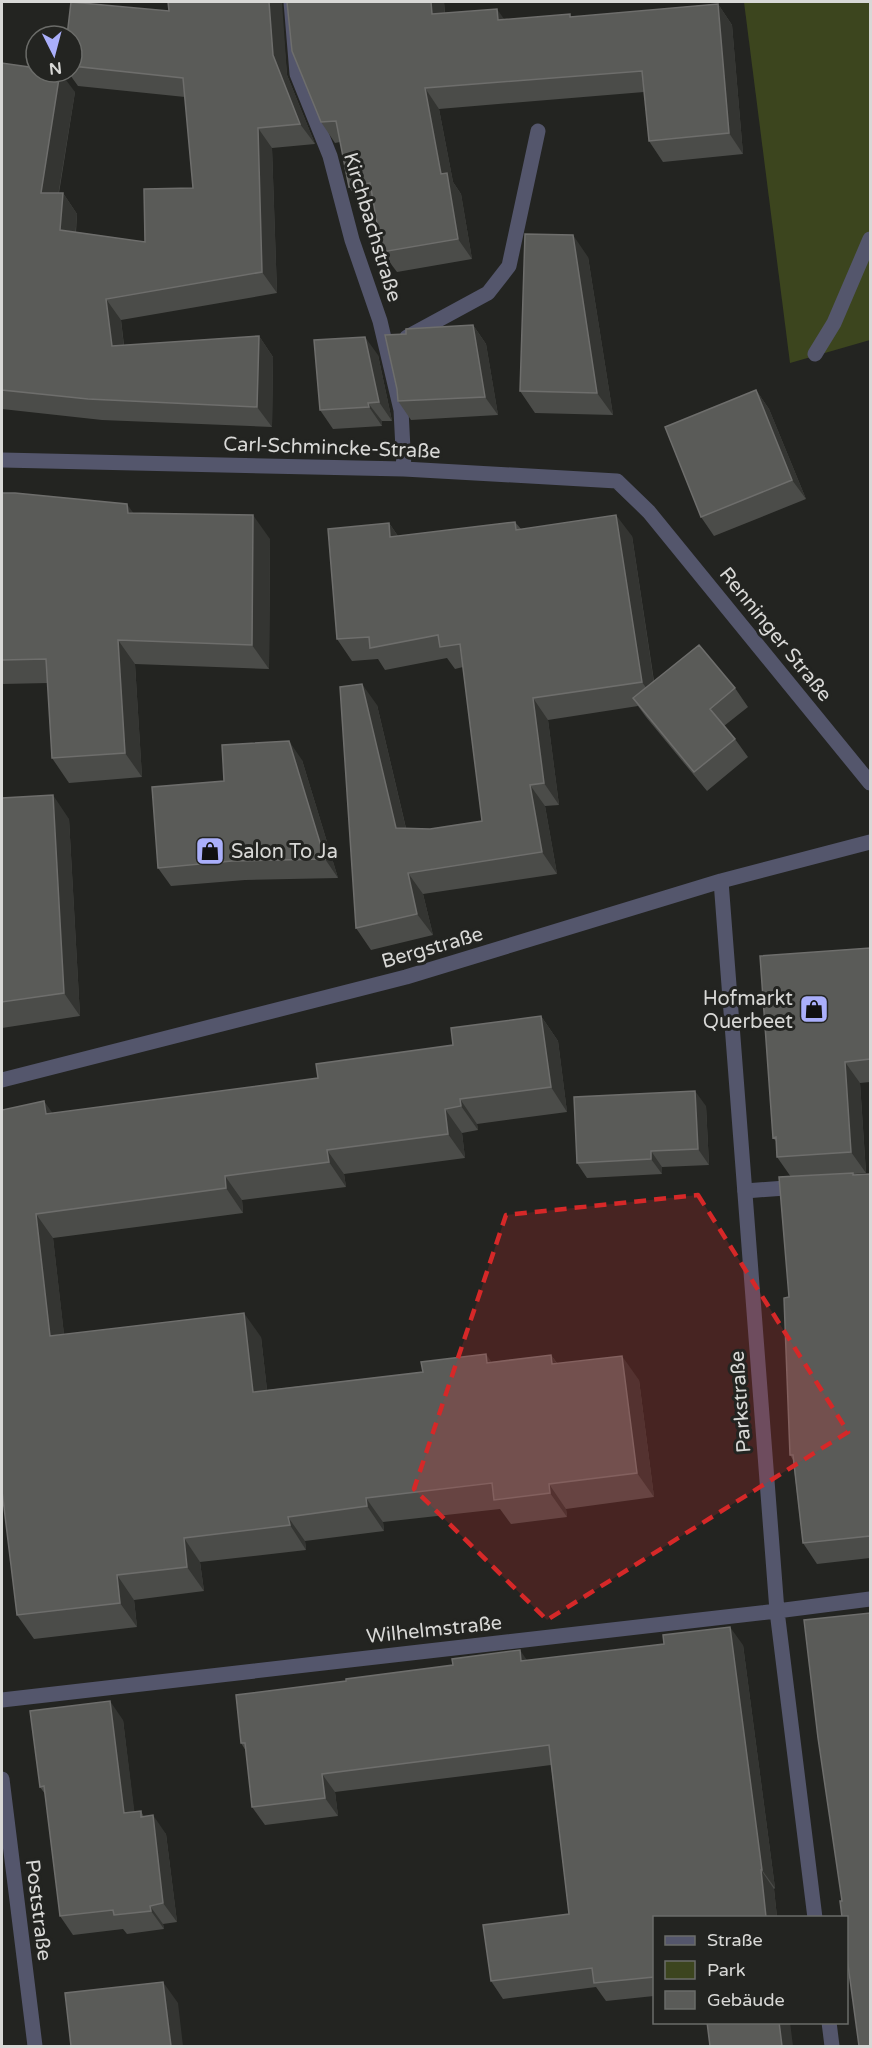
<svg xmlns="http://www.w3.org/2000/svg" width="872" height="2048" font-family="'Varela Round',sans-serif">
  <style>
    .green { fill: #3c451e }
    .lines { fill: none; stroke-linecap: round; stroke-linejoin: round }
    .service { stroke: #54566c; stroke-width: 15 }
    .minor { stroke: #54566c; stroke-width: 15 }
    .wall { fill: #4b4c49 }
    .shaded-wall { fill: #343532 }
    .building { fill: #5a5b58; stroke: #6e6e6c; stroke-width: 1.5 }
    .marked { fill: #d62828; fill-opacity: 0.2; stroke: #d62828; stroke-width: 4.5; stroke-dasharray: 12 8; stroke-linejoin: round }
    .labels { text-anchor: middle; stroke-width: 6; stroke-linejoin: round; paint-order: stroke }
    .street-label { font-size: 20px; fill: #d8d8d6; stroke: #232421 }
    .poi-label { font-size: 20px; fill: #d8d8d6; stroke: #232421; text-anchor: start }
  </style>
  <rect width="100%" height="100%" fill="#232421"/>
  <path class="green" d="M744,2H870V340L790,363Z"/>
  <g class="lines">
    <path class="service" d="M407,337L488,293L509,266L538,131
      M815,354L834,323L870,239
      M745,1191L799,1187"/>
    <path class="minor" d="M291,2L297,74L330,156L352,240L380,321L401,410L404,469
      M2,460L404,469L617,481L649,512L870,783
      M721,881L777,1611L815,1918
      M2,1080L406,977L721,881L870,842
      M2,1700L777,1611L870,1599
      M2,1779L35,2046
      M829,2022L832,2046"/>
  </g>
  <path class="wall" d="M287,2H444L445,13L504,19L572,17L718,4L732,25L743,154L663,162L649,141L644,92L439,109L453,182L461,194L472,259L397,272L382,252L374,205L363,207L349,187L340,142L335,143L321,122Z
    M281,3L287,75L315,144L272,148L277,293L121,320L124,345L259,336L273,357L272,427L102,420L2,409V63L75,92L59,193H63L77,214L76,232L145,242L193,188L185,97L78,86L68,72H72V36L169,11Z
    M588,257L613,415L535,413L520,391Z
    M473,325L486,344L498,415L411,420L398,401L406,334Z
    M378,355L392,421H382V426L333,429L320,410Z
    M756,390L769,409L806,499L714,536L701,517Z
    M2,493L134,513L270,539L269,669L135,664L142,777L69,783L52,758L48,683L2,684Z
    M515,522L521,529L632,536L654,681L735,688L748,707L724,726L735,739L748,757L707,791L646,717L638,706L548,720L559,805L545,806L557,874L423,894L433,935L371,950L356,928L377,705L406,828L430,829L482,821L463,667L455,669L447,658L385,670L378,659L352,661L337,639L389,523L398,536Z
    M302,760L338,878L245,880L171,886L158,868Z
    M2,798L69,819L80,1016L2,1028Z
    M870,948V1082L860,1083L866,1173L854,1174L855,1175L870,1174V1558L817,1564L803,1543L793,1460L790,1455L789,1297L791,1177L777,1157L776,1141L773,1138Z
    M541,1016L558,1041L567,1112L477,1124L478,1130L462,1133L465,1158L344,1174L346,1187L242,1200L243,1213L53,1238L64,1335L261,1337L267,1390L423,1372L491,1362L551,1355L557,1363L639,1380L654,1497L566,1509L567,1517L511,1524L500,1509L383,1522L384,1531L305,1541L306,1550L200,1562L204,1591L134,1600L137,1627L34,1639L17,1615L2,1110L53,1113L318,1078L453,1045Z
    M706,1106L709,1165L662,1167V1174L587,1178L577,1163Z
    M743,1645L775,1888L774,1889L777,1917H654V1996L606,2001L596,1987L503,1999L491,1981L569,1914L551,1765L335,1792L338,1816L265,1825L252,1807L246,1751L241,1743L527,1660Z
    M123,1720L134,1812L141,1811L144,1817L166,1834L177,1922L163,1924L164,1929L127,1934L123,1929L73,1935L60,1916L45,1794L40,1787Z"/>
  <path class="shaded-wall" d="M269,2H282L287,75L315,144L300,124L273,55Z
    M431,2H444L446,35L432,14Z
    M718,4L732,25L743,154L729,133Z
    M497,9L511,29L498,20Z
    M60,72L75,92L55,214L41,193Z
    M425,88L439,109L453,182L461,194L472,259L458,239L441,174Z
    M258,128L272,148L277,293L262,272Z
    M63,193L77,214L74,250L60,230Z
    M573,235L588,257L613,415L597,393Z
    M106,299L121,320L126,366L112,346Z
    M473,325L486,344L498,415L485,397Z
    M259,336L273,357L272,427L257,407Z
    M365,337L378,355L392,421L379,402Z
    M756,390L769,409L806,499L792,480Z
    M368,403L382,421V426L369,407Z
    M127,504L144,528L128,513Z
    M253,515L270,539L269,669L252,645Z
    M616,515L632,536L657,703L642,682Z
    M389,523L404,545L390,537Z
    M118,640L135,664L142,777L125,753Z
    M362,684L377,705L411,850L396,828Z
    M533,698L548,720L559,805L544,783Z
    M289,741L302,760L338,878L325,859Z
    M530,785L545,806L557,874L542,852Z
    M53,795L69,819L80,1016L64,993Z
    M408,873L423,894L433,935L417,914Z
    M541,1016L558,1041L567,1112L551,1087Z
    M845,1062L860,1083L866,1173L851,1152Z
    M695,1091L706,1106L709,1165L698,1149Z
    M460,1099L477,1124L478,1130L461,1106Z
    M44,1101L61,1125L46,1114Z
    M445,1109L462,1133L465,1158L448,1134Z
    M327,1150L344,1174L346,1187L329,1162Z
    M651,1151L662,1167V1174L651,1159Z
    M225,1176L242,1200L243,1213L226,1188Z
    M36,1214L53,1238L67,1360L50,1336Z
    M244,1313L261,1337L270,1416L253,1392Z
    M486,1354L503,1378L487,1363Z
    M551,1355L568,1379L552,1364Z
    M622,1356L639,1380L654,1497L637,1473Z
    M549,1484L566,1509L567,1517L550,1493Z
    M366,1498L383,1522L384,1531L367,1506Z
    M288,1517L305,1541L306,1550L290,1525Z
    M184,1538L200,1562L204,1591L187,1567Z
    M117,1575L134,1600L137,1627L120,1603Z
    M730,1627L743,1645L775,1888L762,1870Z
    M520,1650L533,1669L521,1661Z
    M110,1701L123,1720L137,1832L124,1813Z
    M322,1774L335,1792L338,1816L325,1798Z
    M153,1815L166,1834L177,1922L163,1903Z
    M761,1870L774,1889L777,1917H766Z
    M150,1906L163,1924L164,1929L151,1911Z
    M163,1982L178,2003L183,2046H171Z
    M779,2022H790L793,2046H782Z"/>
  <path class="building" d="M71,2L169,11L168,2H269L273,55L300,124L258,128L262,272L106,299L112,346L259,336L257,407L88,399L2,390V63L36,68V72H60L41,193H63L60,230L145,242L144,189L193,188L183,78L72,66V36H67Z
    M287,2H431L432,14L497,9L498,20L570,14V17L718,4L729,133L649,141L642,71L425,88L441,174L447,173L458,239L382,252L370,183L349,187L336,121L321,122L292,51Z
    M525,234L573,235L597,393L520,391Z
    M473,325L485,397L398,401L397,389L385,335L406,334V329Z
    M365,337L379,402L368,403L369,407L320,410L314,340Z
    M756,390L792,480L701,517L665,427Z
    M2,493H15L127,504L128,513L253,515L252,645L118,640L125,753L52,758L46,659L2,660Z
    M616,515L642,682L533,698L544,783L530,785L542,852L408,873L417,914L356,928L340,687L362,684L396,828L430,829L482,821L460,644L440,647L438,635L370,648L369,637L337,639L328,529L389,523L390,537L515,522L516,530Z
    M699,645L735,688L710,709L735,739L694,772L633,698Z
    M289,741L325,859L232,861L158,868L152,787L224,781L222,745Z
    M53,795L64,993L2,1002V798Z
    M870,948V1059L845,1062L851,1152L777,1157L776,1137L773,1138L760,956Z
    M541,1016L551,1087L460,1099L461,1106L445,1109L448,1134L327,1150L329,1162L225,1176L226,1188L36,1214L50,1336L244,1313L253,1392L423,1372L421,1362L486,1354L487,1363L551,1355L552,1364L622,1356L637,1473L549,1484L550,1493L494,1500L492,1483L366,1498L367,1506L288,1517L290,1525L184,1538L187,1567L117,1575L120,1603L17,1615L2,1491V1110L44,1101L46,1114L318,1078L316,1064L453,1045L451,1028Z
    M695,1091L698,1149L651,1151V1159L577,1163L574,1097Z
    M853,1173V1175L870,1174V1536L803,1543L793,1455H790L784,1298L789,1297L779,1177Z
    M870,1613V2046H859L846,1950V1917H842L840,1901H842L818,1738L804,1620Z
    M730,1627L762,1870H761L766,1917H654V1977L594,1983L592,1968L491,1981L483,1925L569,1914L549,1745L322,1774L325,1798L252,1807L245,1743H241L236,1695L346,1681V1679L453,1665L452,1659L520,1650L521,1661L664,1644L663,1635Z
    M110,1701L124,1813L141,1811V1817L153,1815L163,1903L150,1906L151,1911L114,1915L113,1910L60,1916L44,1786L40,1787L30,1711Z
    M163,1982L171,2046H71L65,1993Z
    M707,2022H779L782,2046H710Z"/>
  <path class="marked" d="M698,1195L848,1432L547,1620L414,1489L506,1215Z"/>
  <defs>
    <g id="shop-square" transform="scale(1.5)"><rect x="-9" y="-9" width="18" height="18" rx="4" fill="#aaaffb" stroke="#232421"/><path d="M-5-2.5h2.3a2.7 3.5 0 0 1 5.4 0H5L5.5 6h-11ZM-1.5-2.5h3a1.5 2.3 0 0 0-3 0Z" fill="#111"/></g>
  </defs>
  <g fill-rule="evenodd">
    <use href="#shop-square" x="210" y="851"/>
    <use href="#shop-square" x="814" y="1009"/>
  </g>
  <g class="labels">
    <g class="street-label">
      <text transform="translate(373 227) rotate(73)" y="7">Kirchbachstraße</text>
      <text transform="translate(332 447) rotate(2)" y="7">Carl-Schmincke-Straße</text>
      <text transform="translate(776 634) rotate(51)" y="7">Renninger Straße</text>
      <text transform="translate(432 947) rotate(-16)" y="7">Bergstraße</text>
      <text transform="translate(740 1402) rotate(-94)" y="7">Parkstraße</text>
      <text transform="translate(434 1629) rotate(-6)" y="7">Wilhelmstraße</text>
      <text transform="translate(39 1910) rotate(83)" y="7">Poststraße</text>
    </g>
    <g class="poi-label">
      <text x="231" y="858">Salon To Ja</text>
      <text x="793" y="1005" text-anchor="end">Hofmarkt<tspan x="793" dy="23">Querbeet</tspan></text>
    </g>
  </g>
  <rect width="872" height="2048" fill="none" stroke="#d8d8d6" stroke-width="6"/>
  <rect x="653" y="1916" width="195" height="108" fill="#232421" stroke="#6b6c69" stroke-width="1.5"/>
  <rect x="665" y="1936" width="30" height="9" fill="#54566c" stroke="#6b6c69" stroke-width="1.5"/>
  <text x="707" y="1946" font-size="18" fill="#d8d8d6">Straße</text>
  <rect x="665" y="1961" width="30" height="18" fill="#3c451e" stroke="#6b6c69" stroke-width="1.5"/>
  <text x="707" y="1976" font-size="18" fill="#d8d8d6">Park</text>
  <rect x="665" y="1991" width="30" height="18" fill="#5a5b58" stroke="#6b6c69" stroke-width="1.5"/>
  <text x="707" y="2006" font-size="18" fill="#d8d8d6">Gebäude</text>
  <g transform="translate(54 54) rotate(174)"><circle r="28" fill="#232421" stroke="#6b6c69" stroke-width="1.5"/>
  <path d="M0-4.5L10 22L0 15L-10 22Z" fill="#aaaffb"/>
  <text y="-9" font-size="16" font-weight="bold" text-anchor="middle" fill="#d8d8d6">N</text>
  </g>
</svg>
